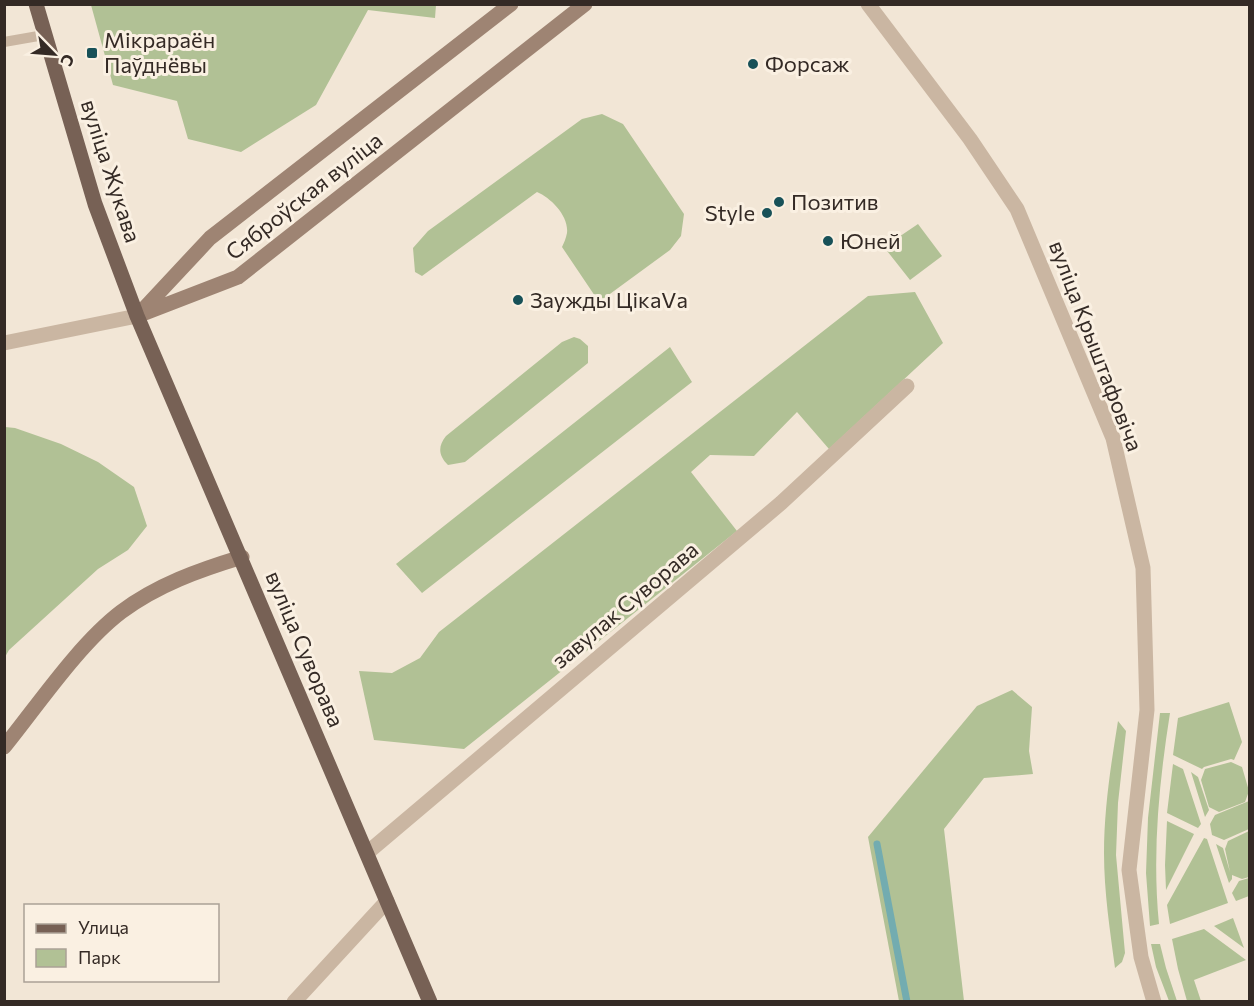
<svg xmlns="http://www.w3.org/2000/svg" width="1254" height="1006" font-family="Commissioner,sans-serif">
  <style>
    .green { fill: #b1c195 }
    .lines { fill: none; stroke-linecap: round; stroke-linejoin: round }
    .stream { stroke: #73acb0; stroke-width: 7 }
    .lane { stroke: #cab6a2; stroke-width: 10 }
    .street { stroke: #cab6a2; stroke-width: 15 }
    .secondary { stroke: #9e8473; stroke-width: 15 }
    .primary { stroke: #776155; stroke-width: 15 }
    .poi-dot { fill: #185158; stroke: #faf0e2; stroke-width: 2 }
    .labels { text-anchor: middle; stroke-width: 6; stroke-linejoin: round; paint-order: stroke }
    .poi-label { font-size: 22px; fill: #342a25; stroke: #faf0e2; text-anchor: start }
    .street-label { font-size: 22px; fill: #342a25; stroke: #faf0e2 }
  </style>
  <rect width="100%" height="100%" fill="#f2e6d6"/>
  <path class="green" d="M91,5V4L436,5L435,18L368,10L316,105L241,152L188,139L177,101L113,85Z
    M602,114L623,124L684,214L681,236L670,250L603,299L595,296L562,247C564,243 566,238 567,233C569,216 551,198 537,192L422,276L415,272L413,248L428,231L582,119Z
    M918,224L942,256L910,280L884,247Z
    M915,292L943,343L829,449L797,412L754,456L710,455L691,472L737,531L464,749L374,740L359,671L392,673L420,658L439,632L868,296Z
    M574,337L580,339L588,346V363L465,462L448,465C438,455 438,446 446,436L562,342Z
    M670,347L692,382L422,593L396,564Z
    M5,427L15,428L61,444L98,462L134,487L147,526L128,550L98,569L9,650L5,657Z
    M1012,690L1032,707L1029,751L1033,774L984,778L944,829L964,1001H899L868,837L977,706Z
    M1229,702L1242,742L1234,760L1231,759L1204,767L1202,769L1173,755L1178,718Z
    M1160,713H1170C1159,783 1152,853 1159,924L1150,926L1146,873L1148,818Z
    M1118,721L1126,731L1118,803L1116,855L1125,953L1122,962L1115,968C1110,930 1104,892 1104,853C1104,809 1111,764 1118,721Z
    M1231,762L1242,767L1249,791L1245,802L1219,812L1209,807L1201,780L1205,769Z
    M1173,764L1183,769L1201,824L1198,828L1167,813Z
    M1191,772L1198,777L1209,810L1205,817Z
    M1249,801V829L1224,840L1212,835L1210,824L1215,815Z
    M1167,821L1194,834L1166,890L1165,865Z
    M1249,831V877L1242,879L1232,875V879L1229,883L1216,844L1223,848L1230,872L1225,849L1228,841Z
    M1204,838L1207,839L1228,903L1170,924L1167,905Z
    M1249,878V896L1236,901L1232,893L1239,881Z
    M1233,918L1244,948L1214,926Z
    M1204,929L1246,960L1194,980L1201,1001H1187L1178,969L1172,939Z
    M1151,944H1160L1166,968L1177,1001H1169L1156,967Z"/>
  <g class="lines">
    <path class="stream" d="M877,844L907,1002"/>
    <path class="lane" d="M4,42L44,35"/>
    <path class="street" d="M868,4L970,139L1017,209L1113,438L1143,568L1147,710L1129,870L1141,957L1154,1002
      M4,343L137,316
      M367,853L781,503L907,386
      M294,1002L387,901"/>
    <path class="secondary" d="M139,314L210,238L511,4
      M137,316L238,277L585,4
      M4,747C38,705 79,644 121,612C157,585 199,570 242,557"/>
    <path class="primary" d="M36,4L95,204L137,316L430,1002"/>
  </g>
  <g class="poi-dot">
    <rect x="86" y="47" width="12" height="12" rx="3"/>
    <circle cx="753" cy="64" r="6"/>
    <circle cx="779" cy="202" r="6"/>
    <circle cx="767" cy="213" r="6"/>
    <circle cx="828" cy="241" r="6"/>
    <circle cx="518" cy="300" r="6"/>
  </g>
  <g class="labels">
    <g class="poi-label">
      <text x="104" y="48">Мікрараён<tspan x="104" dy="25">Паўднёвы</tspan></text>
      <text x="765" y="72">Форсаж</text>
      <text x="791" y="210">Позитив</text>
      <text x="755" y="221" text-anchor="end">Style</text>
      <text x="840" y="249">Юней</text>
      <text x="530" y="308">Заужды ЦікаVа</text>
    </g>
    <g class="street-label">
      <text transform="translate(111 171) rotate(72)" y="8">вуліца Жукава</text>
      <text transform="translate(304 196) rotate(-38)" y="8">Сяброўская вуліца</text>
      <text transform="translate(1096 346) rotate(69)" y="8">вуліца Крыштафовіча</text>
      <text transform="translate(625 605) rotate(-40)" y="8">завулак Суворава</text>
      <text transform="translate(305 649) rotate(67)" y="8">вуліца Суворава</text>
    </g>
  </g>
  <rect width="1254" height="1006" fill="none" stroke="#342a25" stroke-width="12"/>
  <rect x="24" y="904" width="195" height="78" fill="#faf0e2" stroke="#aba196" stroke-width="1.5"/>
  <rect x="36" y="924" width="30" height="9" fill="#776155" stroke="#aba196" stroke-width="1.5"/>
  <text x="78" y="934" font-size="18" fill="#342a25">Улица</text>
  <rect x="36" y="949" width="30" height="18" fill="#b1c195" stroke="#aba196" stroke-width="1.5"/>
  <text x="78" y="964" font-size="18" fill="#342a25">Парк</text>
  <g transform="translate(54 54) rotate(115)" stroke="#faf0e2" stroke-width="4.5" paint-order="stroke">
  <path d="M0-4.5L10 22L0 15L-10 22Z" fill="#342a25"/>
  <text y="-9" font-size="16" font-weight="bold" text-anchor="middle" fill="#342a25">С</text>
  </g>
</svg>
